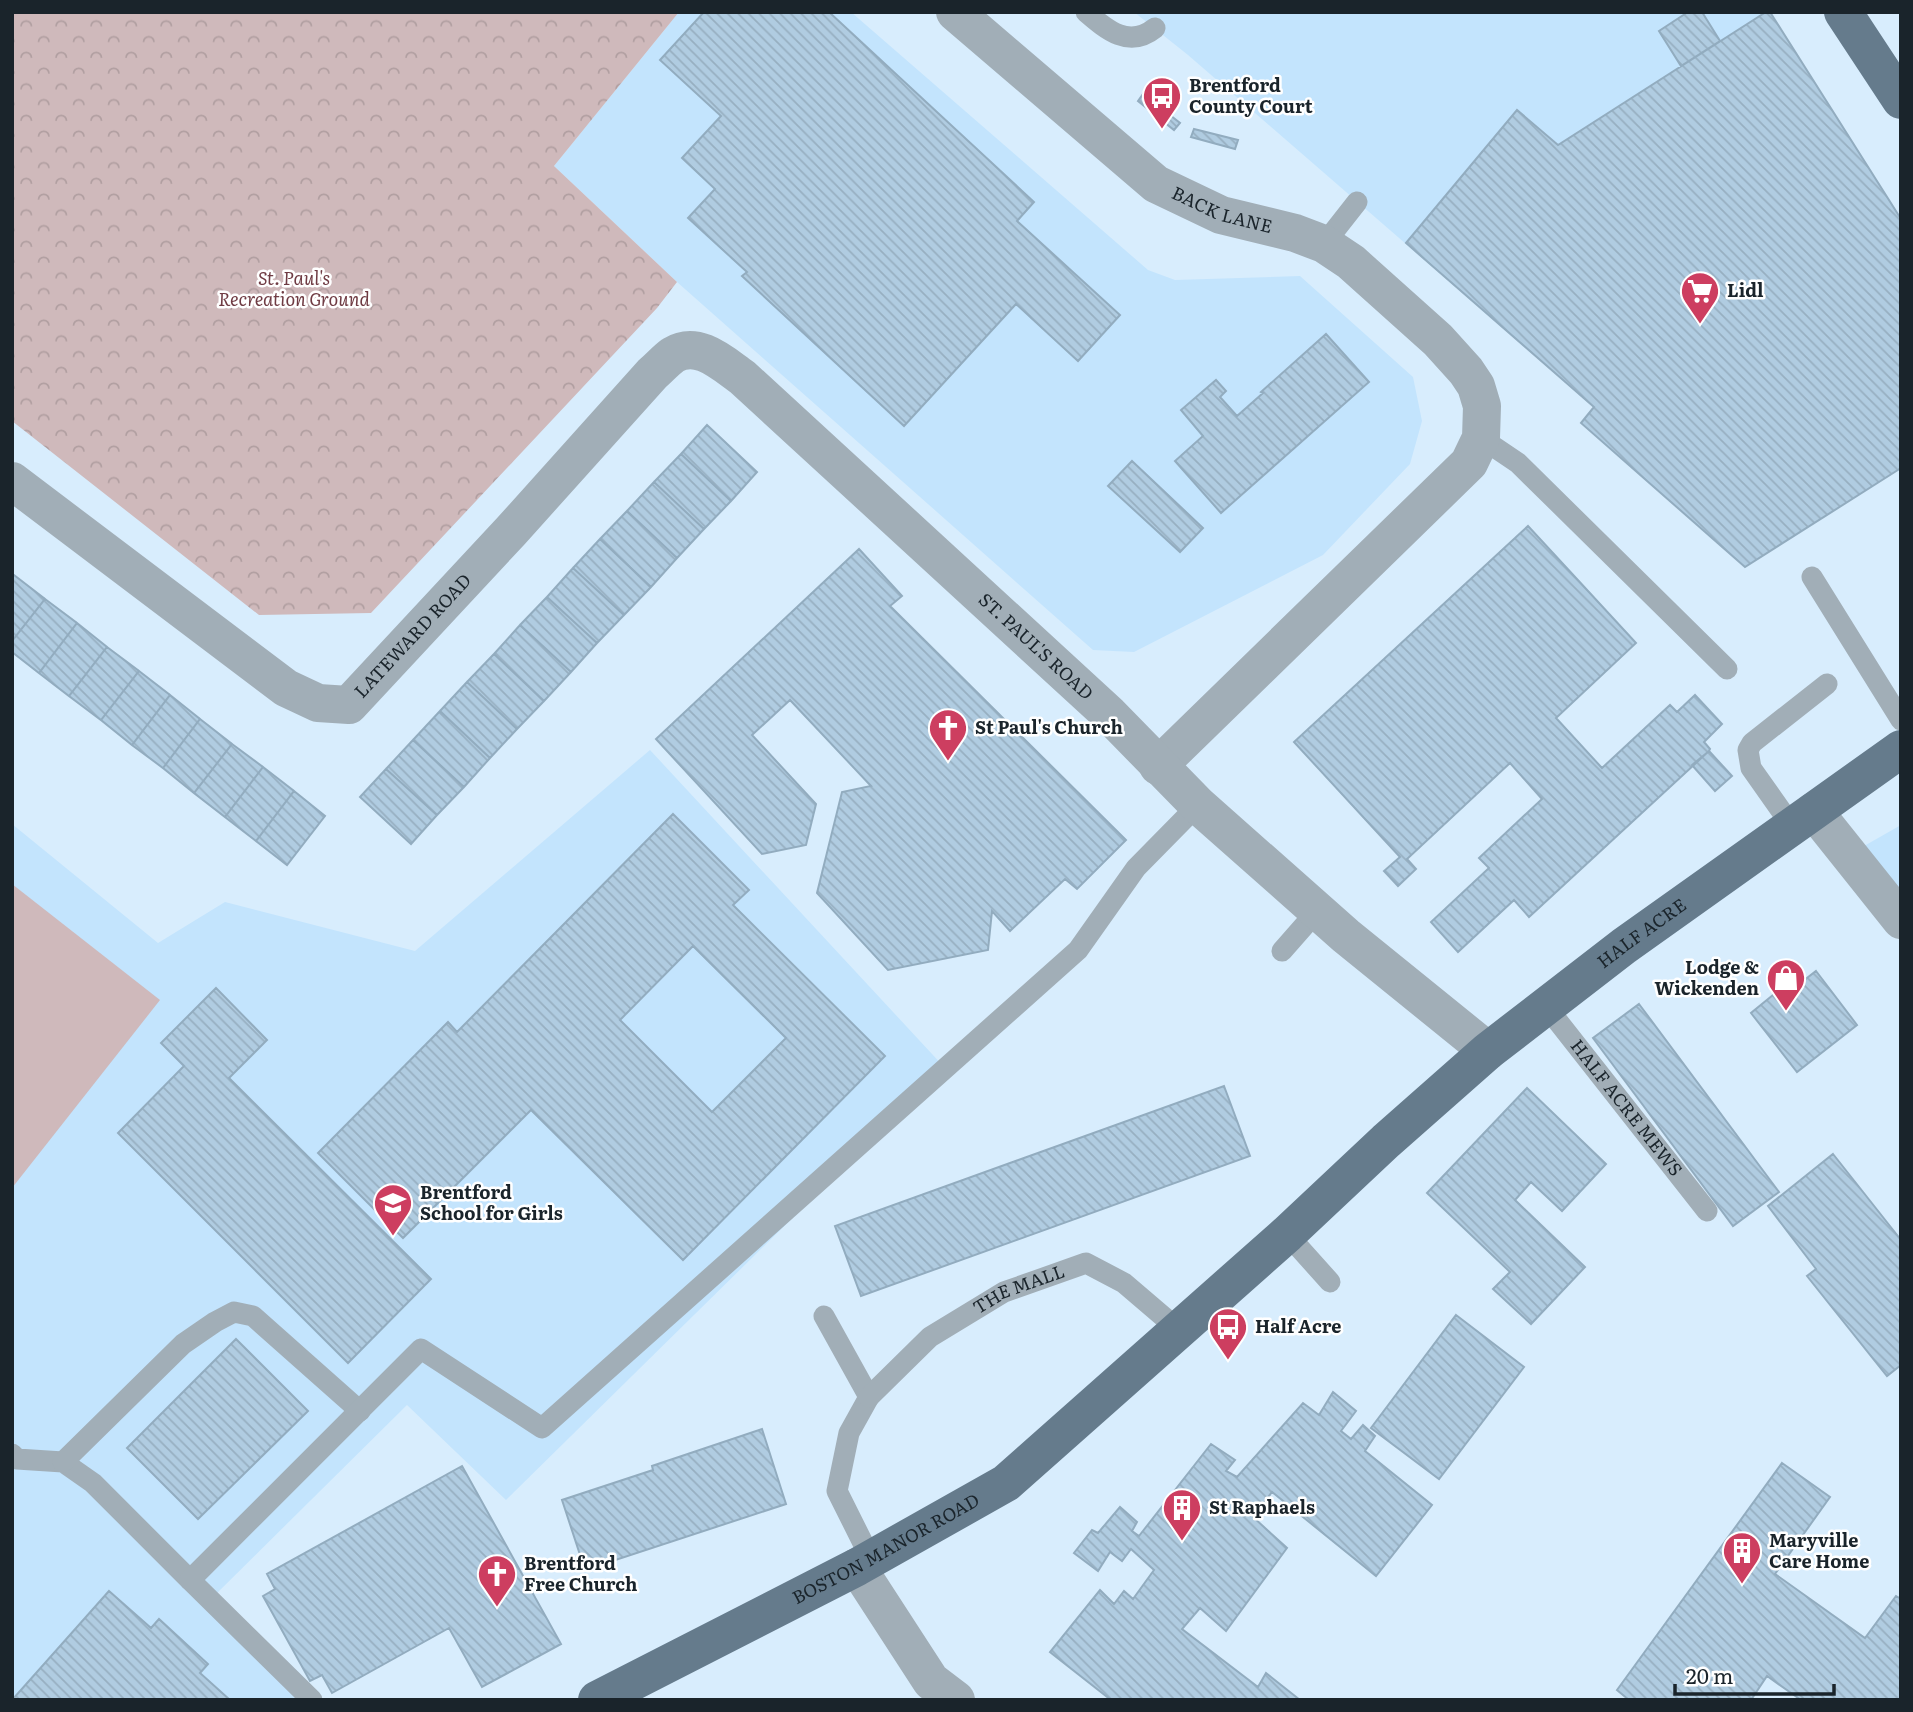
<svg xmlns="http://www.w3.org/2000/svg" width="1913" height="1712" font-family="Literata,serif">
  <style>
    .built { fill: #c3e4fd }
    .park { fill: url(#park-crowns) }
    .pitch { fill: #cfb9bb }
    .building { fill: url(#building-back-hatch); stroke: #92acbf; stroke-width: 2; fill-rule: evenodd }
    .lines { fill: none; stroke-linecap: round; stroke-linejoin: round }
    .service { stroke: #a1aeb7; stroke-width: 21 }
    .minor { stroke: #a1aeb7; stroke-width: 38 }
    .primary { stroke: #657b8c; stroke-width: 38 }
    .labels { text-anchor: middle; stroke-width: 5; stroke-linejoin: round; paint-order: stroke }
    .poi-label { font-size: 18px; font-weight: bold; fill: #1a242b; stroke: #fff; text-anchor: start }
    .street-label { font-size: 18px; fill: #1a242b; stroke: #fff }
    .park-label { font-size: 18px; font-style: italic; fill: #6f3b43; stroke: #fff }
  </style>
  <defs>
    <pattern id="park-crowns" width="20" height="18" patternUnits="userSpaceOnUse" patternTransform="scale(1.75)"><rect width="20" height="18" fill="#cfb9bb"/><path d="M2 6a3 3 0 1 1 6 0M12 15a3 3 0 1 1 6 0" fill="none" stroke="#b19fa1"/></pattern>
    <pattern id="building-back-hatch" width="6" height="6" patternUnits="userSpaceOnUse" patternTransform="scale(1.75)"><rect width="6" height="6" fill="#b0cce1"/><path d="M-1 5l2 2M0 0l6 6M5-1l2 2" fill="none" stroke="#97afc1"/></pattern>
  </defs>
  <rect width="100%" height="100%" fill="#d8edfd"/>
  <path class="built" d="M679,12H851L1148,270L1175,280L1300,276L1413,377L1422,421L1410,464L1323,555L1134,652L1093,650L677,282L554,166Z
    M1134,12H1770L1594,407L1188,55Z
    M650,750L945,1068L506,1500L407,1405L213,1597L322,1700H12V824L158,943L225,902L415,951Z
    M1901,825V920L1850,854Z"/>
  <path class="park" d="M12,12H679L554,166L677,282L657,308L371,613L259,615L12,421Z"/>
  <path class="pitch" d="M12,884L160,1000L12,1188Z"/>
  <path class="building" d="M704,12H829L1034,202L1017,221L1120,315L1078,361L1016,304L904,426L742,276L747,272L688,218L715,189L682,158L721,116L660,60Z
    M1688,12H1702L1720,41L1681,66L1659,31Z
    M1766,12H1770L1901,219V468L1745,567L1581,423L1594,407L1406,243L1517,110L1558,145Z
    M1143,94L1180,123L1174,130L1138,101Z
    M1194,129L1238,140L1235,149L1191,137Z
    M1326,334L1369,382L1221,513L1175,461L1203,436L1181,410L1216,380L1226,391L1220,397L1237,416L1263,393L1261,392Z
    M707,425L757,472L731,501L681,454Z
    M681,454L731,501L704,529L654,482Z
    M1132,461L1203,528L1180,552L1108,486Z
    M654,482L704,529L677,558L627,511Z
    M627,511L677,558L651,587L600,539Z
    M1528,526L1636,643L1556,718L1602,768L1670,705L1677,712L1695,695L1722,724L1704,742L1710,749L1709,751L1529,917L1514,900L1458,952L1431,922L1489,868L1479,858L1542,799L1510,763L1407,859L1416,869L1398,886L1384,871L1400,857L1294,742Z
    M600,539L651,587L624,615L573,568Z
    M859,549L902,596L890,606L1126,840L1077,889L1065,879L1010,931L992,911L988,950L888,970L817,893L842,792L871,786L790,700L752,735L816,804L806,845L762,854L656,739Z
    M573,568L624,615L597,643L547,597Z
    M14,575L45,599L12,641V577Z
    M547,597L597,643L571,672L520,625Z
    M45,599L77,623L39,673L12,652V641Z
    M77,623L107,647L69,696L39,673Z
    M520,625L571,672L544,701L494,654Z
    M107,647L139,671L101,720L69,696Z
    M494,654L544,701L517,729L467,682Z
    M139,671L170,695L132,745L101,720Z
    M467,682L517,729L490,758L440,711Z
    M170,695L200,719L163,768L132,745Z
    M440,711L490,758L464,787L413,740Z
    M200,719L232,744L194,793L163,768Z
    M413,740L464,787L437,815L386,769Z
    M232,744L263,767L225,817L194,793Z
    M1709,751L1732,776L1715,791L1692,765Z
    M263,767L294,791L256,841L225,817Z
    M386,769L437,815L411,844L360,797Z
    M294,791L325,816L287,865L256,841Z
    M673,814L749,890L733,905L885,1056L683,1260L531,1110L403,1238L318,1153L448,1022L457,1032ZM693,946L786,1038L712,1112L620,1020Z
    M1816,971L1857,1025L1797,1072L1751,1013L1784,986L1789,992Z
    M216,988L267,1040L229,1078L431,1279L348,1363L118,1133L184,1066L161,1043Z
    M1639,1004L1779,1192L1733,1226L1593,1038Z
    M1224,1086L1250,1156L861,1296L835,1226Z
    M1527,1088L1606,1164L1562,1211L1531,1182L1515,1200L1585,1267L1531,1324L1493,1289L1510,1272L1427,1193Z
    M1833,1154L1901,1240V1365L1887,1376L1807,1276L1816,1269L1768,1206Z
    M1456,1315L1524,1367L1439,1479L1371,1428Z
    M236,1339L308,1411L198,1519L127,1448Z
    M1333,1392L1356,1411L1341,1431L1351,1439L1363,1425L1375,1436L1365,1451L1432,1505L1376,1576L1272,1492L1253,1517L1287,1548L1226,1631L1200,1608L1182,1629L1258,1687L1266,1673L1300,1700H1111L1050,1652L1100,1590L1114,1604L1124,1591L1133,1599L1154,1570L1131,1549L1122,1561L1110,1552L1098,1571L1074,1553L1092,1530L1098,1533L1120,1507L1137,1522L1132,1531L1139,1536L1211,1444L1235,1460L1226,1471L1237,1477L1303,1403L1319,1415Z
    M762,1429L786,1504L585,1570L562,1500L653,1470L652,1466Z
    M1782,1463L1830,1497L1775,1574L1865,1638L1896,1596L1901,1599V1700H1801L1767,1676L1751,1700H1629L1617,1690Z
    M462,1466L561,1644L482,1687L449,1628L332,1693L322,1675L310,1681L263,1596L275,1589L267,1574Z
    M109,1591L151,1628L159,1619L208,1664L200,1673L230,1700H12Z"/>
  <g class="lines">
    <g class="service">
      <path d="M1086,12C1107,30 1129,49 1155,28"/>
      <path d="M1324,244L1357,202"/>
      <path d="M1481,438L1518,463L1727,669"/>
      <path d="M1812,577L1901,720"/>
      <path d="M1792,826L1751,768L1748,750L1752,743L1827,684"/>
      <path d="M1282,951L1318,910"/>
      <path id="s1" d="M1545,1005L1707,1211"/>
      <path d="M1287,1234L1330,1282"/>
      <path d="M824,1316L869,1397L849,1433L837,1491L871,1559"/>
      <path id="s2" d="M869,1397L930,1337L1004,1292L1086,1263L1124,1283L1179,1330"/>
      <path d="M12,1454L17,1459L63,1462L93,1483L190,1580"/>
      <path d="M63,1462L183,1344L215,1322L234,1312L253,1316L360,1411"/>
      <path d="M312,1700L190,1580L421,1349L542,1428L1078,950L1136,868L1198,805"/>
    </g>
    <g class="minor">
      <path id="s3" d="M955,12L1156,184L1221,215L1295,233L1324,244L1351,262L1438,340L1466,371L1476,386L1482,406L1481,438L1469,463L1158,766"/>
      <path id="s4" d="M12,481L286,688L318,703L349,705L511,531L652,374C659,368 666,360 673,355C698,340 722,363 742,377L1109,714L1198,805L1346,936L1488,1051"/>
      <path d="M1814,811L1901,920"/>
      <path d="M857,1567L931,1681L956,1700"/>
    </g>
    <g class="primary">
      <path d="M1843,12L1901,100"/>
      <path id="s5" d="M597,1700L857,1567L1006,1483L1287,1234L1386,1141L1488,1051L1624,946L1901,749"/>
    </g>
  </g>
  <defs>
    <g id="bus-pin" transform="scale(2.0125)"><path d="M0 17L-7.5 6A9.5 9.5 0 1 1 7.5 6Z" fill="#cd3e60" stroke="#fff"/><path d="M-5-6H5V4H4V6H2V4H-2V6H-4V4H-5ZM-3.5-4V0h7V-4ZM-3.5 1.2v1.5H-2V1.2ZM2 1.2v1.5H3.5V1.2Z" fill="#fff"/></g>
    <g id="supermarket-pin" transform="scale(2.0125)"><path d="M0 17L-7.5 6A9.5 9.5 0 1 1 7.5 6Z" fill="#cd3e60" stroke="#fff"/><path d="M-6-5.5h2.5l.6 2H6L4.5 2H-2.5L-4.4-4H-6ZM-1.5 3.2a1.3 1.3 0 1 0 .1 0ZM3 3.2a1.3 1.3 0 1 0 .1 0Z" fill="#fff"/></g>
    <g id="church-pin" transform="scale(2.0125)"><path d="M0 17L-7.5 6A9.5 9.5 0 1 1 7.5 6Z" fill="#cd3e60" stroke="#fff"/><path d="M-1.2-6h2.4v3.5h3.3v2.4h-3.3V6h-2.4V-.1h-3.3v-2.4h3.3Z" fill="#fff"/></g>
    <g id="shop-pin" transform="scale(2.0125)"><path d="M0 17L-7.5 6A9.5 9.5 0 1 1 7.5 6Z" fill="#cd3e60" stroke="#fff"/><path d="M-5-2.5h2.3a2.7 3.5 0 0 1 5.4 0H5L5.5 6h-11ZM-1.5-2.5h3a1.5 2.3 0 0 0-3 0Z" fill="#fff"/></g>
    <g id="school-pin" transform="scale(2.0125)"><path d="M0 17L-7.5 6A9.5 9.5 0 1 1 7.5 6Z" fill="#cd3e60" stroke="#fff"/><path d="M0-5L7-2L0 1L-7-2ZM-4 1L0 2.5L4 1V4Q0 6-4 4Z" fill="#fff"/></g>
    <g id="building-pin" transform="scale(2.0125)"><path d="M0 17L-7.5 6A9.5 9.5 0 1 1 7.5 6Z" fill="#cd3e60" stroke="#fff"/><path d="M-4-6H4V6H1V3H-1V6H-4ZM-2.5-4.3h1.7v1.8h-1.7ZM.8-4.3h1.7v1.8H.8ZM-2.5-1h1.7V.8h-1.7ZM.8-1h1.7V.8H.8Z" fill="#fff"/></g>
  </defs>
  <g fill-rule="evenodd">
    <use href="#bus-pin" x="1162" y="96"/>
    <use href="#supermarket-pin" x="1700" y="291"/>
    <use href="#church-pin" x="948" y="728"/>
    <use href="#shop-pin" x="1786" y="978"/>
    <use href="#school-pin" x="393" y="1203"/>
    <use href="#bus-pin" x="1228" y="1327"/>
    <use href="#building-pin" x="1182" y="1508"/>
    <use href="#building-pin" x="1742" y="1551"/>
    <use href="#church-pin" x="497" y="1574"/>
  </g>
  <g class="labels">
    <g class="poi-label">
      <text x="1189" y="92">Brentford<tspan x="1189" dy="21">County Court</tspan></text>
      <text x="1727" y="297">Lidl</text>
      <text x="975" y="734">St Paul's Church</text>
      <text x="1759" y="974" text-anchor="end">Lodge &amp;<tspan x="1759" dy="21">Wickenden</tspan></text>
      <text x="420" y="1199">Brentford<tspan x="420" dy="21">School for Girls</tspan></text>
      <text x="1255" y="1333">Half Acre</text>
      <text x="1209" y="1514">St Raphaels</text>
      <text x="1769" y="1547">Maryville<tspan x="1769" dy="21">Care Home</tspan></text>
      <text x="524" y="1570">Brentford<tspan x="524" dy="21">Free Church</tspan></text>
    </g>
    <g class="street-label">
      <text dy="6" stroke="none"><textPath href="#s3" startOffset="336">BACK LANE</textPath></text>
      <text dy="6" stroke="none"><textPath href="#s4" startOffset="504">LATEWARD ROAD</textPath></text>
      <text dy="6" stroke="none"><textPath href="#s4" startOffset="1363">ST. PAUL'S ROAD</textPath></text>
      <text dy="6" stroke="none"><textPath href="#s5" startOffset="1304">HALF ACRE</textPath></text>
      <text dy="6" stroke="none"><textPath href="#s1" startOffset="131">HALF ACRE MEWS</textPath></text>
      <text dy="6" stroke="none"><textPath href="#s2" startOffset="187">THE MALL</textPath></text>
      <text dy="6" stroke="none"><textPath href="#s5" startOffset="326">BOSTON MANOR ROAD</textPath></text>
    </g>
    <g class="park-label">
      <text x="294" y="285">St. Paul's<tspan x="294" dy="21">Recreation Ground</tspan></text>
    </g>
  </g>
  <rect width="1913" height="1712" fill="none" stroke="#1a242b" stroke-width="28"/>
  <path d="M1675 1684v10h159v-10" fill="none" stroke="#1a242b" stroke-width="3.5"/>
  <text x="1686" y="1684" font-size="21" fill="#1a242b" stroke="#ffffff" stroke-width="5" paint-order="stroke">20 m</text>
</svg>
